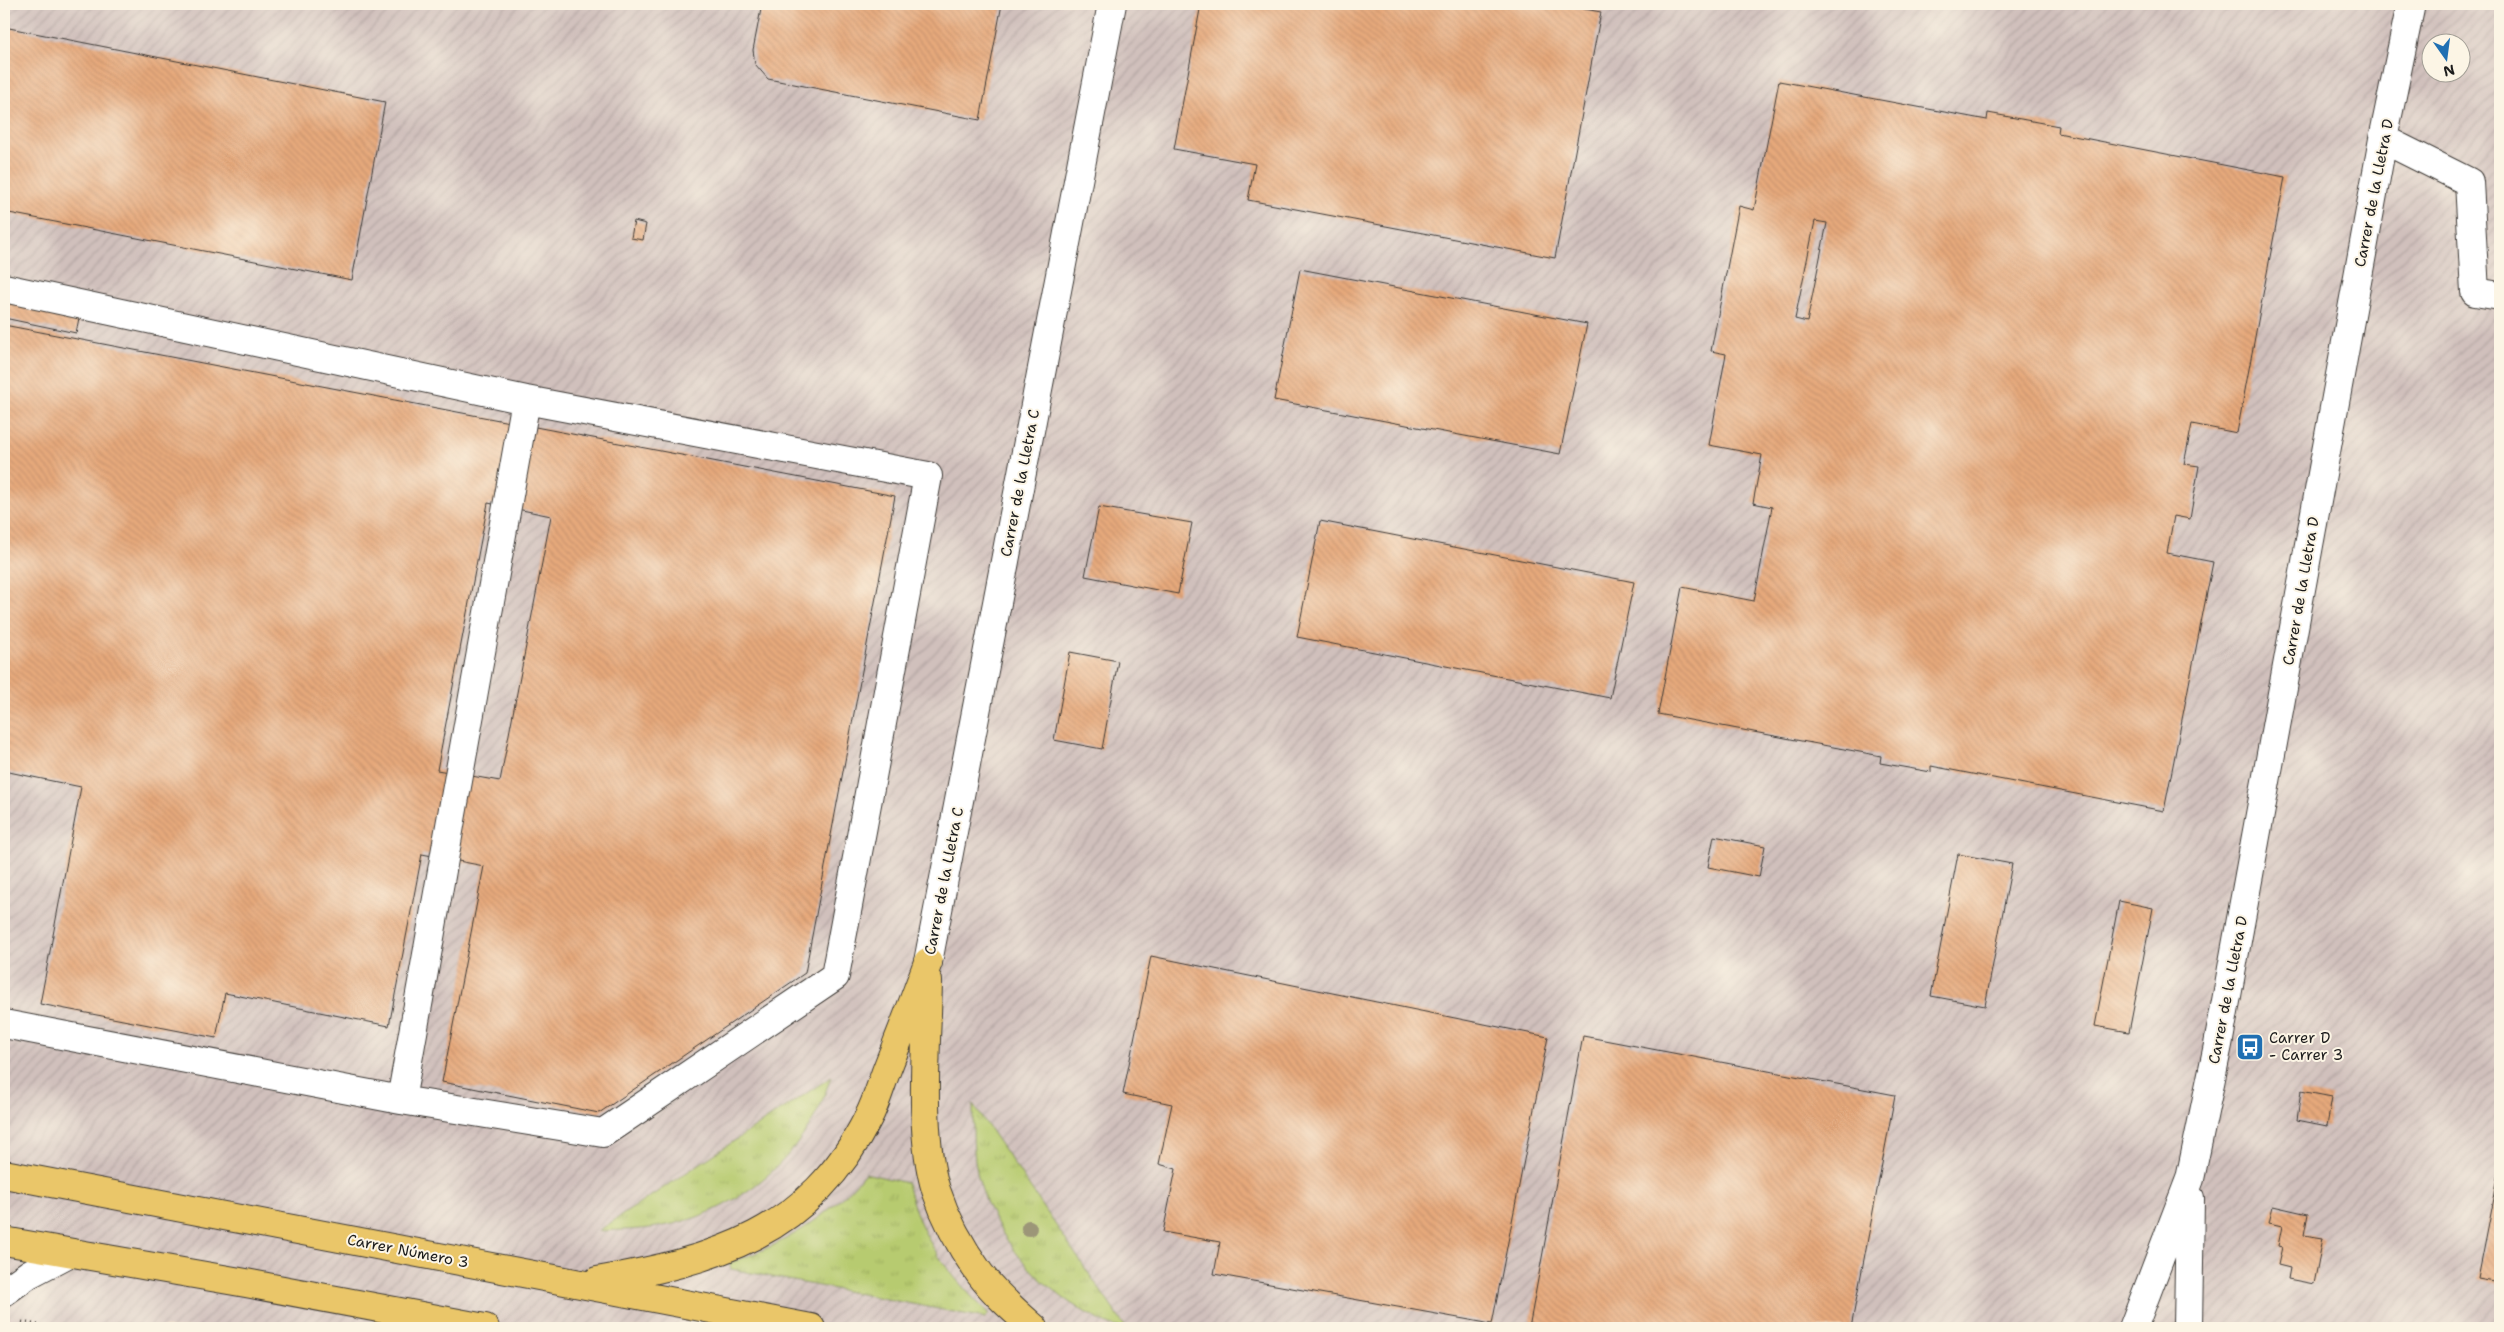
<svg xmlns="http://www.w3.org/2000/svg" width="2504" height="1332" font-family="'Shantell Sans',sans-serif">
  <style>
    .industrial { fill: url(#industrial-furrows); fill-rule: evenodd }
    .grass { fill: url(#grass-tufts); stroke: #6a7446 }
    .building { fill: url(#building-back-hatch); fill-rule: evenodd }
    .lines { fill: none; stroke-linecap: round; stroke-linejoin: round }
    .minor-casing { stroke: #3d3935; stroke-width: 30 }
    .major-casing { stroke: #3d3935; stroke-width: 30 }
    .path { stroke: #3d3935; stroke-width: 3; stroke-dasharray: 1 4; stroke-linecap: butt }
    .minor { stroke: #fff; stroke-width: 28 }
    .major { stroke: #eac669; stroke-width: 28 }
    .tree { fill: #9c9678 }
    .labels { text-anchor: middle; stroke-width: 4; stroke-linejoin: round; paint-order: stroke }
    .street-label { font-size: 15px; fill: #1c1c1c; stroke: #fcf5e5 }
    .poi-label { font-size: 15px; fill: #1c1c1c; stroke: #fcf5e5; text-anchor: start }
  </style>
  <defs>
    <pattern id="industrial-furrows" width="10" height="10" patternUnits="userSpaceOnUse" patternTransform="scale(1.25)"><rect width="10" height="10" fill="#d0c0bc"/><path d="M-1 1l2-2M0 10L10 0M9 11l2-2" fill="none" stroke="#b2a4a1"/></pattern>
    <pattern id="grass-tufts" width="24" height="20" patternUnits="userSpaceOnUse" patternTransform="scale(1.25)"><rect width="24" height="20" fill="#b7cb6f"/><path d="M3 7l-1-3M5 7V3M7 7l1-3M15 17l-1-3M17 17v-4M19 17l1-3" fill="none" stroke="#9dae60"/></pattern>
    <pattern id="building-back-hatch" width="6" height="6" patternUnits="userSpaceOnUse" patternTransform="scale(1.25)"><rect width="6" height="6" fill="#e6a97c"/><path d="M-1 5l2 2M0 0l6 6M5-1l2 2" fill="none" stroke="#c5916b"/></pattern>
  </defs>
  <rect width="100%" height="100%" fill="#fcf5e5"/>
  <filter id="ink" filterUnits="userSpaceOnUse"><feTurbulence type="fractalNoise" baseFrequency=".02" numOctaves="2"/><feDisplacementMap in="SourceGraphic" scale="10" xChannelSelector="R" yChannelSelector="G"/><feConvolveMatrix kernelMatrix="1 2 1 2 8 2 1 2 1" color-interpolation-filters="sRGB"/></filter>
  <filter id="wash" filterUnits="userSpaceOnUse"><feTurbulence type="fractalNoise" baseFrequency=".0096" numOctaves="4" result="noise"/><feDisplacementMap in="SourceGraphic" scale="20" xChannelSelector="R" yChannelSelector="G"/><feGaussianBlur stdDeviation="1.12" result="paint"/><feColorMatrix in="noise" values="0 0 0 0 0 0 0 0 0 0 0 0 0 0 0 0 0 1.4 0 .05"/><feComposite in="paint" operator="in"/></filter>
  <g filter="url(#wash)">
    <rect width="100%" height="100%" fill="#f6e0c5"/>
    <path class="industrial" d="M4,4H2500V1328H4ZM2432,42H2462V72H2432Z"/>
    <path class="grass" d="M831,1077C826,1090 822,1104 815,1116C785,1172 727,1215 663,1226C642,1230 620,1230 598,1231Z
      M973,1104L1126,1328C1113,1328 1101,1321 1090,1315C1039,1287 997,1240 980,1184C972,1158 973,1130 973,1104Z
      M865,1173L907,1183C921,1240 948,1274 989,1314L985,1318L731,1269L729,1263C785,1244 827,1219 865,1173Z"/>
    <g id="blocks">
      <path class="building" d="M762,4H1002L980,120L768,79L755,64L753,50Z
        M1201,4H1557L1601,12L1555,258L1248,200L1255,164L1174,149Z
        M4,27L385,102L352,280L4,212Z
        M1779,81L1987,120L1988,113L2059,126L2058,133L2285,177L2237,433L2192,424L2184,464L2199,466L2190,519L2174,516L2167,553L2213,562L2164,811L1931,766V772L1880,763L1881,756L1658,714L1682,587L1754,601L1772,507L1753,503L1762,455L1709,445L1726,354L1711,351L1739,206L1754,210ZM1815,221L1827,223L1807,322L1795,319Z
        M634,221L646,224L643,240L631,238Z
        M1300,269L1587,324L1560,454L1274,400Z
        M4,298L80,313L76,333L4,318Z
        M4,325L895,496L805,973L599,1113L442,1082L484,866L422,854L389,1026L225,993L216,1038L40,1004L81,787L4,771ZM488,503L551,516L500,781L437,770Z
        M1099,507L1192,523L1178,594L1085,576Z
        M1320,521L1634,582L1610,698L1297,637Z
        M1070,652L1118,661L1102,749L1054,740Z
        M1714,836L1765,846L1759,877L1708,867Z
        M1958,854L2012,864L1985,1006L1931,996Z
        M2119,901L2153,908L2129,1032L2095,1026Z
        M1151,956L1548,1037L1492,1324L1214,1274L1220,1242L1163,1232L1176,1169L1159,1164L1172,1104L1123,1094Z
        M1583,1036L1895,1095L1851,1328H1529Z
        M2301,1091L2332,1097L2327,1126L2297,1120Z
        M2499,1173H2500V1283L2478,1279Z
        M2273,1206L2308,1214L2304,1235L2323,1238L2314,1284L2288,1279L2290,1268L2278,1265L2282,1247L2278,1246L2282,1226L2269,1223Z"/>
    </g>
  </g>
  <g filter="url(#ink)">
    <use href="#blocks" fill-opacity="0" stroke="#3d3935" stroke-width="1"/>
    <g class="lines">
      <g class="minor-casing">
        <path id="minor" d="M2383,139L2469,182L2475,292L2500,296
          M4,288L526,400L928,476L835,976L603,1133L401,1100L4,1024
          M928,962L1112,4
          M401,1100L526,400
          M4,1292L29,1274L67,1254
          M2133,1328L2190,1179L2218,1045L2383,139L2411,4
          M2188,1328L2190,1198"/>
      </g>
      <g class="major-casing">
        <path id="major" d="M928,981C927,1043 918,1132 936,1190C946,1220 962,1249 980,1274C995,1294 1016,1312 1034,1328
          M4,1174L811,1328
          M4,1241L246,1283L485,1328
          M597,1281C715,1260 810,1234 868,1118C876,1103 881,1085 887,1069C901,1033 915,998 928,962"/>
      </g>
      <path class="path" d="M22,1322L56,1328"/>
      <use href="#minor" class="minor"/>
      <use href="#major" class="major"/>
    </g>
    <circle class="tree" cx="1029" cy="1228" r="8"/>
  </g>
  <defs>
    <g id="bus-square" transform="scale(1.4375)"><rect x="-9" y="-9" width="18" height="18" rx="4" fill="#1f6fb2" stroke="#fcf5e5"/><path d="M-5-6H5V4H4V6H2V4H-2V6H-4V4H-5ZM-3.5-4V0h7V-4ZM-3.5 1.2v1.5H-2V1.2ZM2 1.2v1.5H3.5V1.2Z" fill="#fff"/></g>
  </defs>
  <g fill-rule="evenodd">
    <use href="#bus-square" x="2250" y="1047"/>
  </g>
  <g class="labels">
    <g class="street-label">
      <text transform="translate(2374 193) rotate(-79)" y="5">Carrer de la Lletra D</text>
      <text transform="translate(1020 483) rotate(-79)" y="5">Carrer de la Lletra C</text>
      <text transform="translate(2301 591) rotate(-80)" y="5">Carrer de la Lletra D</text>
      <text transform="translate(944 881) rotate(-79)" y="5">Carrer de la Lletra C</text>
      <text transform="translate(2228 990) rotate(-79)" y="5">Carrer de la Lletra D</text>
      <text transform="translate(408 1251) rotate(11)" y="5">Carrer Número 3</text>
    </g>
    <g class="poi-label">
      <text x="2269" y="1043">Carrer D<tspan x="2269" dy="17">- Carrer 3</tspan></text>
    </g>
  </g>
  <rect width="2504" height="1332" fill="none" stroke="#fcf5e5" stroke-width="20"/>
  <g transform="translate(2446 58) rotate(166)"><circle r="24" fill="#fcf5e5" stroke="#a29e95"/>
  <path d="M0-4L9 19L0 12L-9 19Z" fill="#1f6fb2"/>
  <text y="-8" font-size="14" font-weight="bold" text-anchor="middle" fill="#1c1c1c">N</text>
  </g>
</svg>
